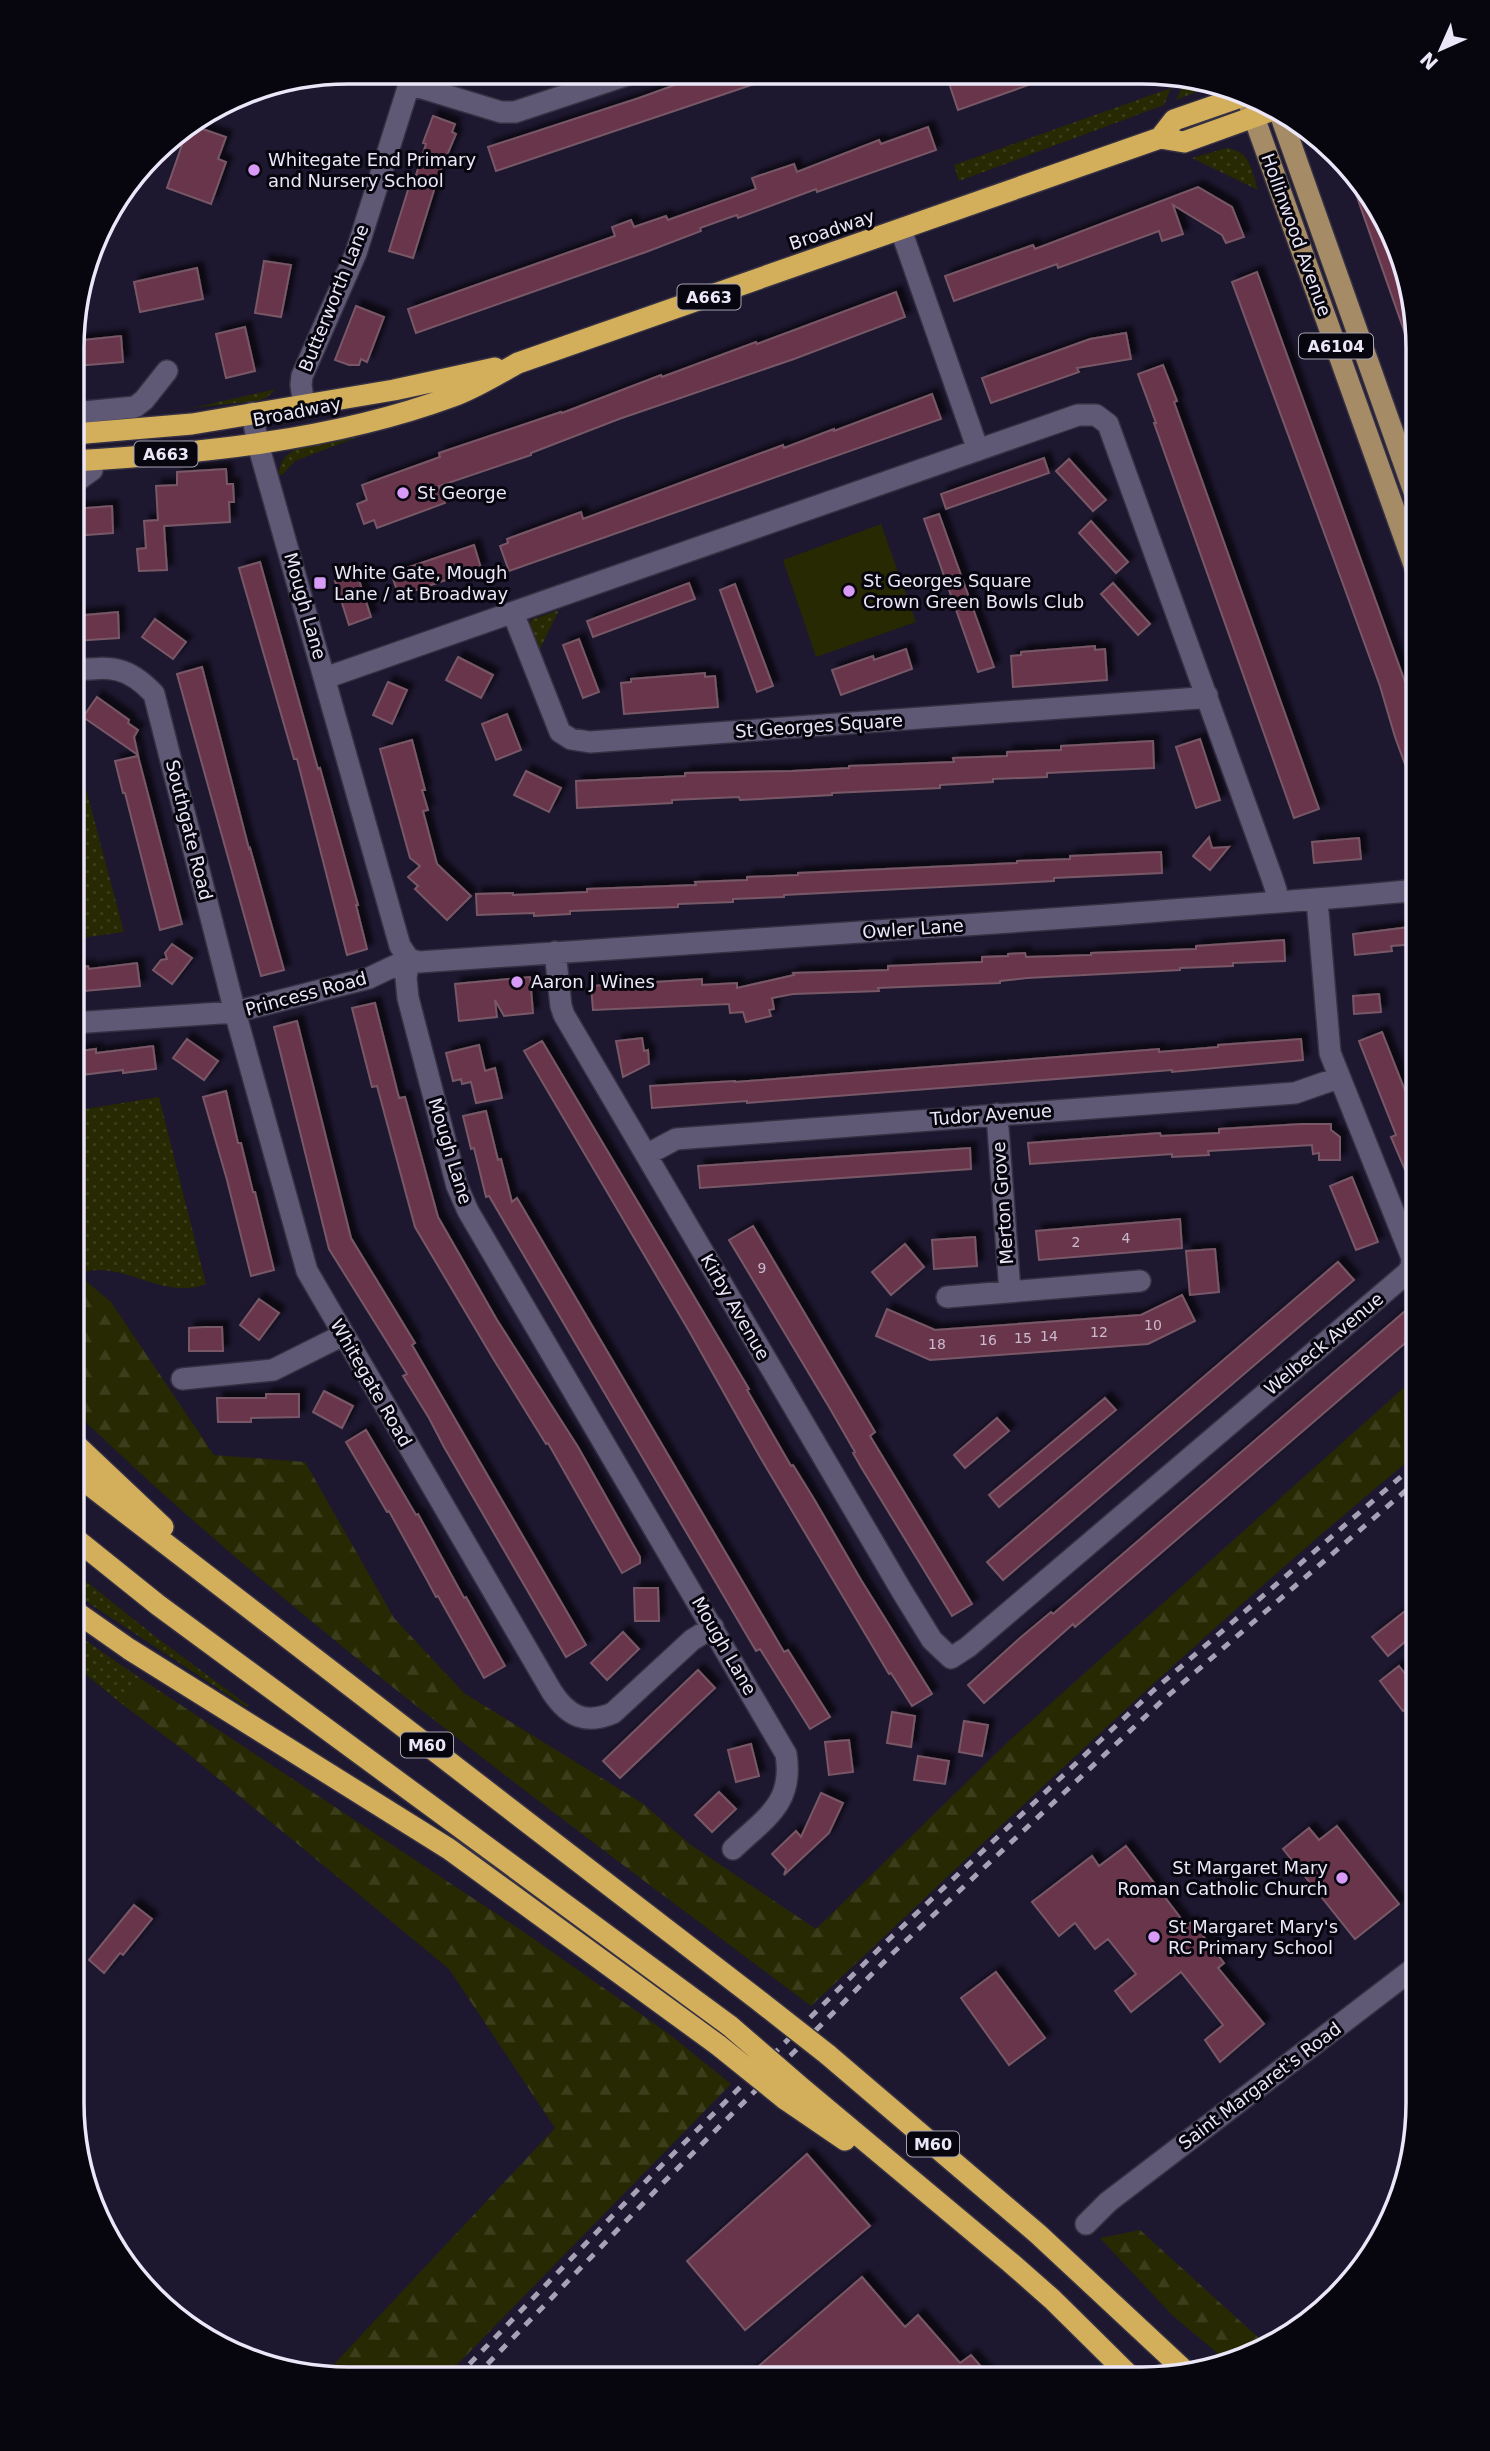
<svg xmlns="http://www.w3.org/2000/svg" width="1490" height="2451" font-family="'DejaVu Sans',sans-serif">
  <style>
    .grass { fill: url(#grass-dots) }
    .forest { fill: url(#forest-firs) }
    .garden { fill: #262902 }
    .building { fill: #67354c; stroke: #785866; stroke-width: 2; filter: url(#shadow) }
    .lines { fill: none; stroke-linecap: round; stroke-linejoin: round }
    .minor-casing { stroke: #353143; stroke-width: 24 }
    .major-casing { stroke: #353143; stroke-width: 24 }
    .highway-casing { stroke: #353143; stroke-width: 24 }
    .minor { stroke: #5f5976; stroke-width: 21 }
    .major { stroke: #a58c66; stroke-width: 21 }
    .highway { stroke: #d3ae5b; stroke-width: 21 }
    .rail { stroke: #a6a1b5; stroke-width: 5; stroke-dasharray: 9 9; stroke-linecap: butt }
    .highway-bridge-casing { stroke: #353143; stroke-width: 24; stroke-linecap: butt }
    .highway-bridge { stroke: #d3ae5b; stroke-width: 21 }
    .poi-dot { fill: #d89bf8; stroke: #07050e; stroke-width: 2.5 }
    .labels { text-anchor: middle; stroke-width: 6; stroke-linejoin: round; paint-order: stroke }
    .number-label { font-size: 14px; fill: #cabace }
    .shield { fill: #07050e; stroke: #a7a3b2; stroke-width: 2 }
    .shield-label { font-size: 16px; font-weight: bold; fill: #ebe7f9 }
    .poi-label { font-size: 18px; fill: #ebe7f9; stroke: #07050e; text-anchor: start }
    .street-label { font-size: 18px; fill: #ebe7f9; stroke: #07050e }
    .rim { fill: none; stroke: #ebe7f9; stroke-width: 3.5 }
  </style>
  <defs>
    <pattern id="grass-dots" width="8" height="8" patternUnits="userSpaceOnUse" patternTransform="scale(1.75)"><rect width="8" height="8" fill="#262902"/><path d="M2 2h.1M6 6h.1" fill="none" stroke="#3b3e1b" stroke-width="1.8" stroke-linecap="round"/></pattern>
    <pattern id="forest-firs" width="22" height="20" patternUnits="userSpaceOnUse" patternTransform="scale(1.75)"><rect width="22" height="20" fill="#262902"/><path d="M5 1l3.5 6h-7zM16 11l3.5 6h-7z" fill="#3b3e1b"/></pattern>
    <filter id="shadow"><feDropShadow dx="6" dy="-6" stdDeviation="2" flood-color="#0009"/></filter>
  </defs>
  <rect width="100%" height="100%" fill="#1d172f"/>
  <path class="grass" d="M1187,77L1211,83L1207,88L1176,100Z
    M1171,88L1164,105L959,181L954,165Z
    M1226,148C1251,151 1251,169 1258,190L1192,158Z
    M276,389L266,398L257,401L192,408Z
    M363,435L295,461L283,474L278,476C281,462 283,456 296,449Z
    M559,610L538,653L528,633L531,620Z
    M78,759L124,932L73,939V760Z
    M159,1097L206,1284C169,1299 135,1270 98,1270C91,1270 83,1272 76,1274L73,1270V1111Z
    M72,1570L156,1637L249,1706L246,1707L72,1592Z
    M72,1631L140,1678L123,1705L72,1663Z"/>
  <path class="forest" d="M73,1270L111,1302L214,1455L305,1462L394,1618L464,1693L642,1803L691,1845L816,1929L1011,1739L1418,1375V1453C1206,1627 1010,1818 811,2006C558,1816 301,1629 73,1410Z
    M140,1678L521,1930L669,2034L731,2084L445,2377H322L555,2128L449,1969L186,1752L123,1705Z
    M1140,2230L1260,2339L1270,2345L1247,2358L1228,2362L1173,2316L1100,2238Z"/>
  <path class="garden" d="M881,524L916,622L816,657L783,560Z"/>
  <path class="building" d="M708,73H778V76L496,171L488,147L639,98Z
    M946,74H1053L1054,76L958,110Z
    M433,116L455,124L452,132L456,134L439,174L413,258L389,251L412,177L415,178L426,144L423,143Z
    M191,125L226,137L218,159L226,162L211,204L167,188L182,145L167,140Z
    M928,127L936,150L817,192L816,189L738,218L737,215L728,218L700,228L701,231L646,252L416,333L408,309L615,236L612,227L631,220L634,227L666,216L668,220L756,189L752,178L794,164L797,172L879,140L881,144Z
    M1355,174L1361,180L1397,243L1416,336L1407,339L1350,177Z
    M1198,187L1232,207L1244,237L1226,243L1222,235L1173,205L1183,234L1162,241L1159,231L1058,268L1057,264L954,301L945,276L1033,245L1035,249Z
    M264,261L291,265L281,317L255,313Z
    M197,268L203,299L140,312L134,282Z
    M1257,272L1418,718V794H1416L1395,737L1380,686L1343,584L1232,282Z
    M896,292L905,317L794,359L619,419L531,453V455L439,486L445,503L377,528L374,520L364,524L357,504L367,500L362,485L440,457L439,453L561,412L562,413L661,375L662,377L756,342L757,344Z
    M356,306L384,317L367,362L361,359L359,365H349L335,360Z
    M245,327L255,371L226,378L216,334Z
    M1126,333L1131,359L1077,368L1079,372L991,403L982,378L1090,339Z
    M121,336L123,362L76,366L74,341Z
    M1163,365L1177,401L1174,402L1319,809L1294,818L1154,423H1156L1138,374Z
    M932,394L941,419L509,571L500,546L508,543L507,539L581,512L583,519L783,445L784,448L834,429V431Z
    M1044,458L1049,473L946,509L941,494Z
    M1069,459L1106,500L1093,511L1056,471Z
    M226,469L227,484H233L234,502H229L230,522L164,526L167,570L139,571L137,549L146,548L144,521L158,520L156,486L177,485V472Z
    M112,506L113,533L74,536V509Z
    M939,514L994,667L978,672L924,519Z
    M1091,521L1128,562L1116,573L1079,533Z
    M474,545L481,568L399,596L391,573Z
    M260,562L318,769L320,768L358,905H356L367,949L347,955L297,759H294L239,568Z
    M357,574L371,617L349,625L335,581Z
    M689,583L695,599L593,637L587,621Z
    M1113,583L1150,624L1138,635L1101,594Z
    M735,584L773,686L757,692L720,590Z
    M118,612L119,638L74,641V616Z
    M155,619L186,642L173,659L142,637Z
    M579,639L599,692L583,698L563,645Z
    M1095,646V650L1105,649L1107,680L1013,687L1011,656L1021,655V652Z
    M906,649L912,669L841,695L832,670L873,656L874,660Z
    M458,657L493,675L481,698L446,680Z
    M202,667L249,849L250,848L284,970L261,976L177,674Z
    M705,673V677L715,676L718,707L624,714L621,683L631,682V679Z
    M388,682L407,690L392,724L373,715Z
    M97,697L129,720L128,723L138,730L134,737L138,755L83,717Z
    M507,714L521,750L496,760L482,724Z
    M1200,739L1220,800L1196,808L1176,747Z
    M412,740L425,790H422L428,810L423,811L437,864L471,896L447,920L415,889L418,886L408,877L420,866L410,858L380,749Z
    M1153,741L1154,768L1047,773V777L993,779V782L940,785V788L832,793V795L740,800L739,797L672,800V803L577,808L576,781L685,776V773L792,771L849,768V766L954,762L953,758L1007,756V752L1061,750V746Z
    M138,756L182,924L160,930L125,793H123L115,761Z
    M526,771L561,788L549,812L514,795Z
    M1209,837L1212,848L1229,847L1210,870L1193,856Z
    M1359,838L1361,859L1314,863L1312,842Z
    M1161,852L1162,873L1054,878V881L999,884L784,895V897L733,899V902L678,904V907L570,911V914L534,916V913L477,915L476,894L513,893V895L587,892V889L696,885L695,882L747,880V877L798,875V873L1017,863V861L1070,859V856Z
    M1418,926V944L1391,946L1392,951L1355,955L1353,934Z
    M1284,940L1285,961L1233,963V966L1180,968V970L1027,978L1000,981V983L878,988L879,991L793,994L772,998L774,1009L769,1010L771,1016L746,1022L743,1012L730,1013L729,1004L593,1010L591,986L702,979V985L737,983V988L794,975L793,973L888,970V966L982,962V957L1008,956V954L1025,953L1026,957L1091,955V953L1196,949V946Z
    M172,944L192,958L172,984L153,970L161,960L167,959L165,953Z
    M137,963L140,986L73,992V968L88,966L89,969Z
    M530,977L533,1013L504,1016L495,1000L497,1017L459,1021L455,984Z
    M1379,994L1381,1012L1354,1014L1353,996Z
    M375,1003L399,1098L405,1097L438,1217L497,1320L578,1447L640,1557V1563L622,1573L548,1443L546,1444L494,1360L415,1227L377,1086L372,1087L352,1008Z
    M297,1021L351,1238L415,1343L412,1345L586,1645L566,1657L444,1447L429,1418L403,1376L407,1374L329,1249L274,1027Z
    M1382,1032L1411,1106L1406,1108L1418,1141V1200L1391,1137L1396,1135L1359,1041Z
    M642,1038L644,1051L648,1050L649,1064L623,1077L616,1041Z
    M187,1039L218,1061L204,1080L173,1058Z
    M1301,1039L1303,1060L1172,1072V1070L747,1103V1101L652,1108L650,1086L735,1081V1082L1159,1049V1052L1218,1047V1045Z
    M542,1041L749,1389L747,1390L791,1466L793,1465L814,1499L861,1580L932,1694L912,1706L891,1673L889,1674L760,1457L689,1331L524,1051Z
    M479,1045L485,1071L495,1068L502,1098L476,1103L471,1082L462,1084L461,1079L453,1081L446,1053Z
    M153,1046L156,1069L123,1073V1070L73,1076V1052L96,1049V1053Z
    M226,1091L238,1143H241L253,1192H255L274,1270L251,1276L227,1180L203,1097Z
    M486,1111L498,1160L501,1159L512,1202L517,1198L784,1652L788,1650L830,1717L810,1729L760,1649L756,1651L489,1196L486,1197L474,1148L471,1149L463,1116Z
    M1302,1124H1331V1130L1340,1137V1160H1319V1153L1313,1154L1312,1145L1208,1151L1209,1155L1172,1157V1154L1030,1164L1028,1143L1160,1133L1161,1136L1219,1133V1129Z
    M970,1148L971,1169L700,1188L698,1166Z
    M1352,1177L1378,1242L1356,1250L1330,1186Z
    M1180,1219L1182,1248L1039,1260L1036,1231Z
    M753,1226L875,1432L870,1436L972,1604L952,1616L861,1467L853,1453L855,1452L829,1407L729,1240Z
    M975,1237L977,1266L934,1269L932,1240Z
    M905,1244L924,1267L891,1295L872,1272Z
    M1215,1249L1219,1292L1190,1295L1186,1251Z
    M1338,1262L1354,1280L1003,1580L987,1562Z
    M1182,1295L1195,1321L1148,1344L930,1360L876,1336L887,1309L935,1330L1141,1315Z
    M259,1299L279,1313L259,1340L240,1325Z
    M1418,1300V1332L1075,1627L1073,1624L984,1703L968,1685L1020,1638L1051,1612L1053,1614Z
    M205,1327H222L223,1351H189V1328Z
    M324,1391L353,1406L342,1428L313,1412Z
    M266,1394H299V1417L251,1418V1422H218L217,1398H266Z
    M1105,1398L1116,1410L999,1507L989,1495Z
    M997,1418L1009,1431L965,1468L954,1455Z
    M366,1430L416,1515L418,1514L464,1598L466,1597L505,1666L484,1678L438,1596L436,1597L427,1580L389,1511L387,1512L346,1442Z
    M634,1588H658L659,1621H635Z
    M1418,1601V1631L1388,1656L1372,1637Z
    M623,1632L639,1649L607,1680L591,1663Z
    M1399,1666L1418,1690V1699L1403,1711L1380,1681Z
    M698,1670L715,1688L620,1778L603,1761Z
    M892,1712L915,1716L911,1747L887,1743Z
    M964,1721L988,1725L982,1756L959,1752Z
    M849,1740L853,1772L829,1775L825,1742Z
    M751,1744L759,1776L736,1782L728,1750Z
    M918,1756L949,1761L945,1784L914,1780Z
    M719,1792L736,1809L712,1832L695,1815Z
    M821,1793L843,1803L829,1833L784,1875L786,1869L772,1854L796,1831L801,1837Z
    M1337,1826L1399,1904L1355,1939L1283,1849L1309,1828L1319,1840Z
    M1126,1846L1186,1925L1192,1922L1224,1963L1218,1968L1264,2024L1220,2062L1205,2040L1223,2025L1181,1972L1131,2012L1115,1991L1136,1974L1108,1939L1095,1949L1075,1923L1059,1936L1032,1902L1092,1856L1099,1866Z
    M134,1905L152,1919L123,1955L120,1953L104,1973L89,1960Z
    M996,1972L1045,2038L1009,2065L961,1998Z
    M807,2154L870,2226L745,2330L687,2261Z
    M862,2277L905,2327L918,2315L960,2363L971,2355L992,2379L745,2378Z"/>
  <g class="lines">
    <g class="minor-casing">
      <path id="minor" d="M409,84L501,112H515L633,73
        M901,230L978,450
        M304,405L301,385L302,376L356,253L413,72
        M74,413L135,407L144,400L167,371
        M252,413L258,444L400,946L409,959L406,978L408,998L457,1186L468,1211L786,1754C794,1804 765,1818 733,1849
        M74,483L92,470L93,460
        M513,613L560,732L571,739L590,742L1199,698L1207,695
        M74,670C111,667 127,665 154,694L235,1012L307,1271L552,1692C568,1716 585,1725 613,1713L692,1640L713,1627
        M325,678L1078,415H1096L1108,424L1271,875L1276,890L1277,902
        M555,952L561,1006L564,1015L903,1593L932,1640L951,1658L968,1647L1407,1273L1411,1267L1412,1258L1330,1053L1317,900
        M409,959L419,962C654,945 888,931 1122,914C1221,906 1320,900 1418,890
        M73,1023L235,1012L369,978L409,959
        M997,1114L1010,1292
        M646,1155L676,1139L1295,1093L1338,1078
        M947,1297L1140,1281
        M182,1379L273,1370L343,1335
        M1086,2224L1108,2202L1418,1965"/>
    </g>
    <g class="major-casing">
      <path id="major" d="M1245,92L1418,576
        M1279,111L1418,503"/>
    </g>
    <g class="highway-casing">
      <path id="highway" d="M1160,138L1174,120L1249,94
        M74,434L192,424L394,390L495,368
        M74,461C200,453 331,441 451,397C474,389 496,375 518,363L1160,138L1184,142L1276,109
        M73,1442L163,1527
        M73,1468L92,1487L762,2003
        M72,1536L158,1605L730,2026
        M72,1609L129,1649L449,1849L718,2045
        M827,2054L1038,2234L1185,2371
        M797,2084L1011,2263L1052,2299L1133,2379
        M785,2099L845,2140"/>
    </g>
    <use href="#minor" class="minor"/>
    <use href="#major" class="major"/>
    <use href="#highway" class="highway"/>
    <path class="rail" d="M457,2377L650,2177L885,1943L1154,1690L1418,1462
      M475,2377L660,2186L894,1952L1163,1700L1418,1480"/>
    <g class="highway-bridge-casing">
      <path id="highway-bridge" d="M762,2003L827,2054
        M730,2026L797,2084
        M718,2045L785,2099"/>
    </g>
    <use href="#highway-bridge" class="highway-bridge"/>
  </g>
  <g class="poi-dot">
    <circle cx="254" cy="170" r="7"/>
    <circle cx="403" cy="493" r="7"/>
    <rect x="313" y="576" width="14" height="14" rx="3.5"/>
    <circle cx="849" cy="591" r="7"/>
    <circle cx="517" cy="982" r="7"/>
    <circle cx="1342" cy="1878" r="7"/>
    <circle cx="1154" cy="1937" r="7"/>
  </g>
  <g class="labels">
    <g class="number-label">
      <text x="1126" y="1243">4</text>
      <text x="1076" y="1247">2</text>
      <text x="762" y="1273">9</text>
      <text x="1153" y="1330">10</text>
      <text x="1099" y="1337">12</text>
      <text x="1049" y="1341">14</text>
      <text x="1023" y="1343">15</text>
      <text x="988" y="1345">16</text>
      <text x="937" y="1349">18</text>
    </g>
    <g class="shield">
      <rect x="677.5" y="284.5" width="63" height="25" rx="5"/>
      <rect x="1299" y="333.5" width="74" height="25" rx="5"/>
      <rect x="134.5" y="441.5" width="63" height="25" rx="5"/>
      <rect x="401" y="1732.5" width="52" height="25" rx="5"/>
      <rect x="907" y="2131.5" width="52" height="25" rx="5"/>
    </g>
    <g class="shield-label">
      <text x="709" y="303">A663</text>
      <text x="1336" y="352">A6104</text>
      <text x="166" y="460">A663</text>
      <text x="427" y="1751">M60</text>
      <text x="933" y="2150">M60</text>
    </g>
    <g class="poi-label">
      <text x="268" y="166">Whitegate End Primary<tspan x="268" dy="21">and Nursery School</tspan></text>
      <text x="417" y="499">St George</text>
      <text x="334" y="579">White Gate, Mough<tspan x="334" dy="21">Lane / at Broadway</tspan></text>
      <text x="863" y="587">St Georges Square<tspan x="863" dy="21">Crown Green Bowls Club</tspan></text>
      <text x="531" y="988">Aaron J Wines</text>
      <text x="1328" y="1874" text-anchor="end">St Margaret Mary<tspan x="1328" dy="21">Roman Catholic Church</tspan></text>
      <text x="1168" y="1933">St Margaret Mary's<tspan x="1168" dy="21">RC Primary School</tspan></text>
    </g>
    <g class="street-label">
      <text transform="translate(832 230) rotate(-19)" y="6">Broadway</text>
      <text transform="translate(1296 235) rotate(70)" y="6">Hollinwood Avenue</text>
      <text transform="translate(334 298) rotate(-68)" y="6">Butterworth Lane</text>
      <text transform="translate(297 412) rotate(-11)" y="6">Broadway</text>
      <text transform="translate(305 606) rotate(74)" y="6">Mough Lane</text>
      <text transform="translate(819 726) rotate(-4)" y="6">St Georges Square</text>
      <text transform="translate(189 830) rotate(76)" y="6">Southgate Road</text>
      <text transform="translate(913 929) rotate(-4)" y="6">Owler Lane</text>
      <text transform="translate(306 994) rotate(-15)" y="6">Princess Road</text>
      <text transform="translate(991 1115) rotate(-4)" y="6">Tudor Avenue</text>
      <text transform="translate(450 1151) rotate(73)" y="6">Mough Lane</text>
      <text transform="translate(1003 1203) rotate(-94)" y="6">Merton Grove</text>
      <text transform="translate(735 1307) rotate(60)" y="6">Kirby Avenue</text>
      <text transform="translate(1324 1344) rotate(-40)" y="6">Welbeck Avenue</text>
      <text transform="translate(371 1383) rotate(60)" y="6">Whitegate Road</text>
      <text transform="translate(724 1646) rotate(60)" y="6">Mough Lane</text>
      <text transform="translate(1260 2086) rotate(-37)" y="6">Saint Margaret's Road</text>
    </g>
  </g>
  <path d="M0 0H1490V2451H0ZM348 84H1142A264 264 0 0 1 1406 348V2103A264 264 0 0 1 1142 2367H348A264 264 0 0 1 84 2103V348A264 264 0 0 1 348 84Z" fill="#07050e" fill-rule="evenodd"/>
  <path class="rim" d="M348 84H1142A264 264 0 0 1 1406 348V2103A264 264 0 0 1 1142 2367H348A264 264 0 0 1 84 2103V348A264 264 0 0 1 348 84Z"/>
  <g transform="translate(1441 49) rotate(225)" stroke="#07050e" stroke-width="5" paint-order="stroke">
  <path d="M0-5L12 26L0 18L-12 26Z" fill="#ebe7f9"/>
  <text y="-10" font-size="19" font-weight="bold" text-anchor="middle" fill="#ebe7f9">N</text>
  </g>
</svg>
